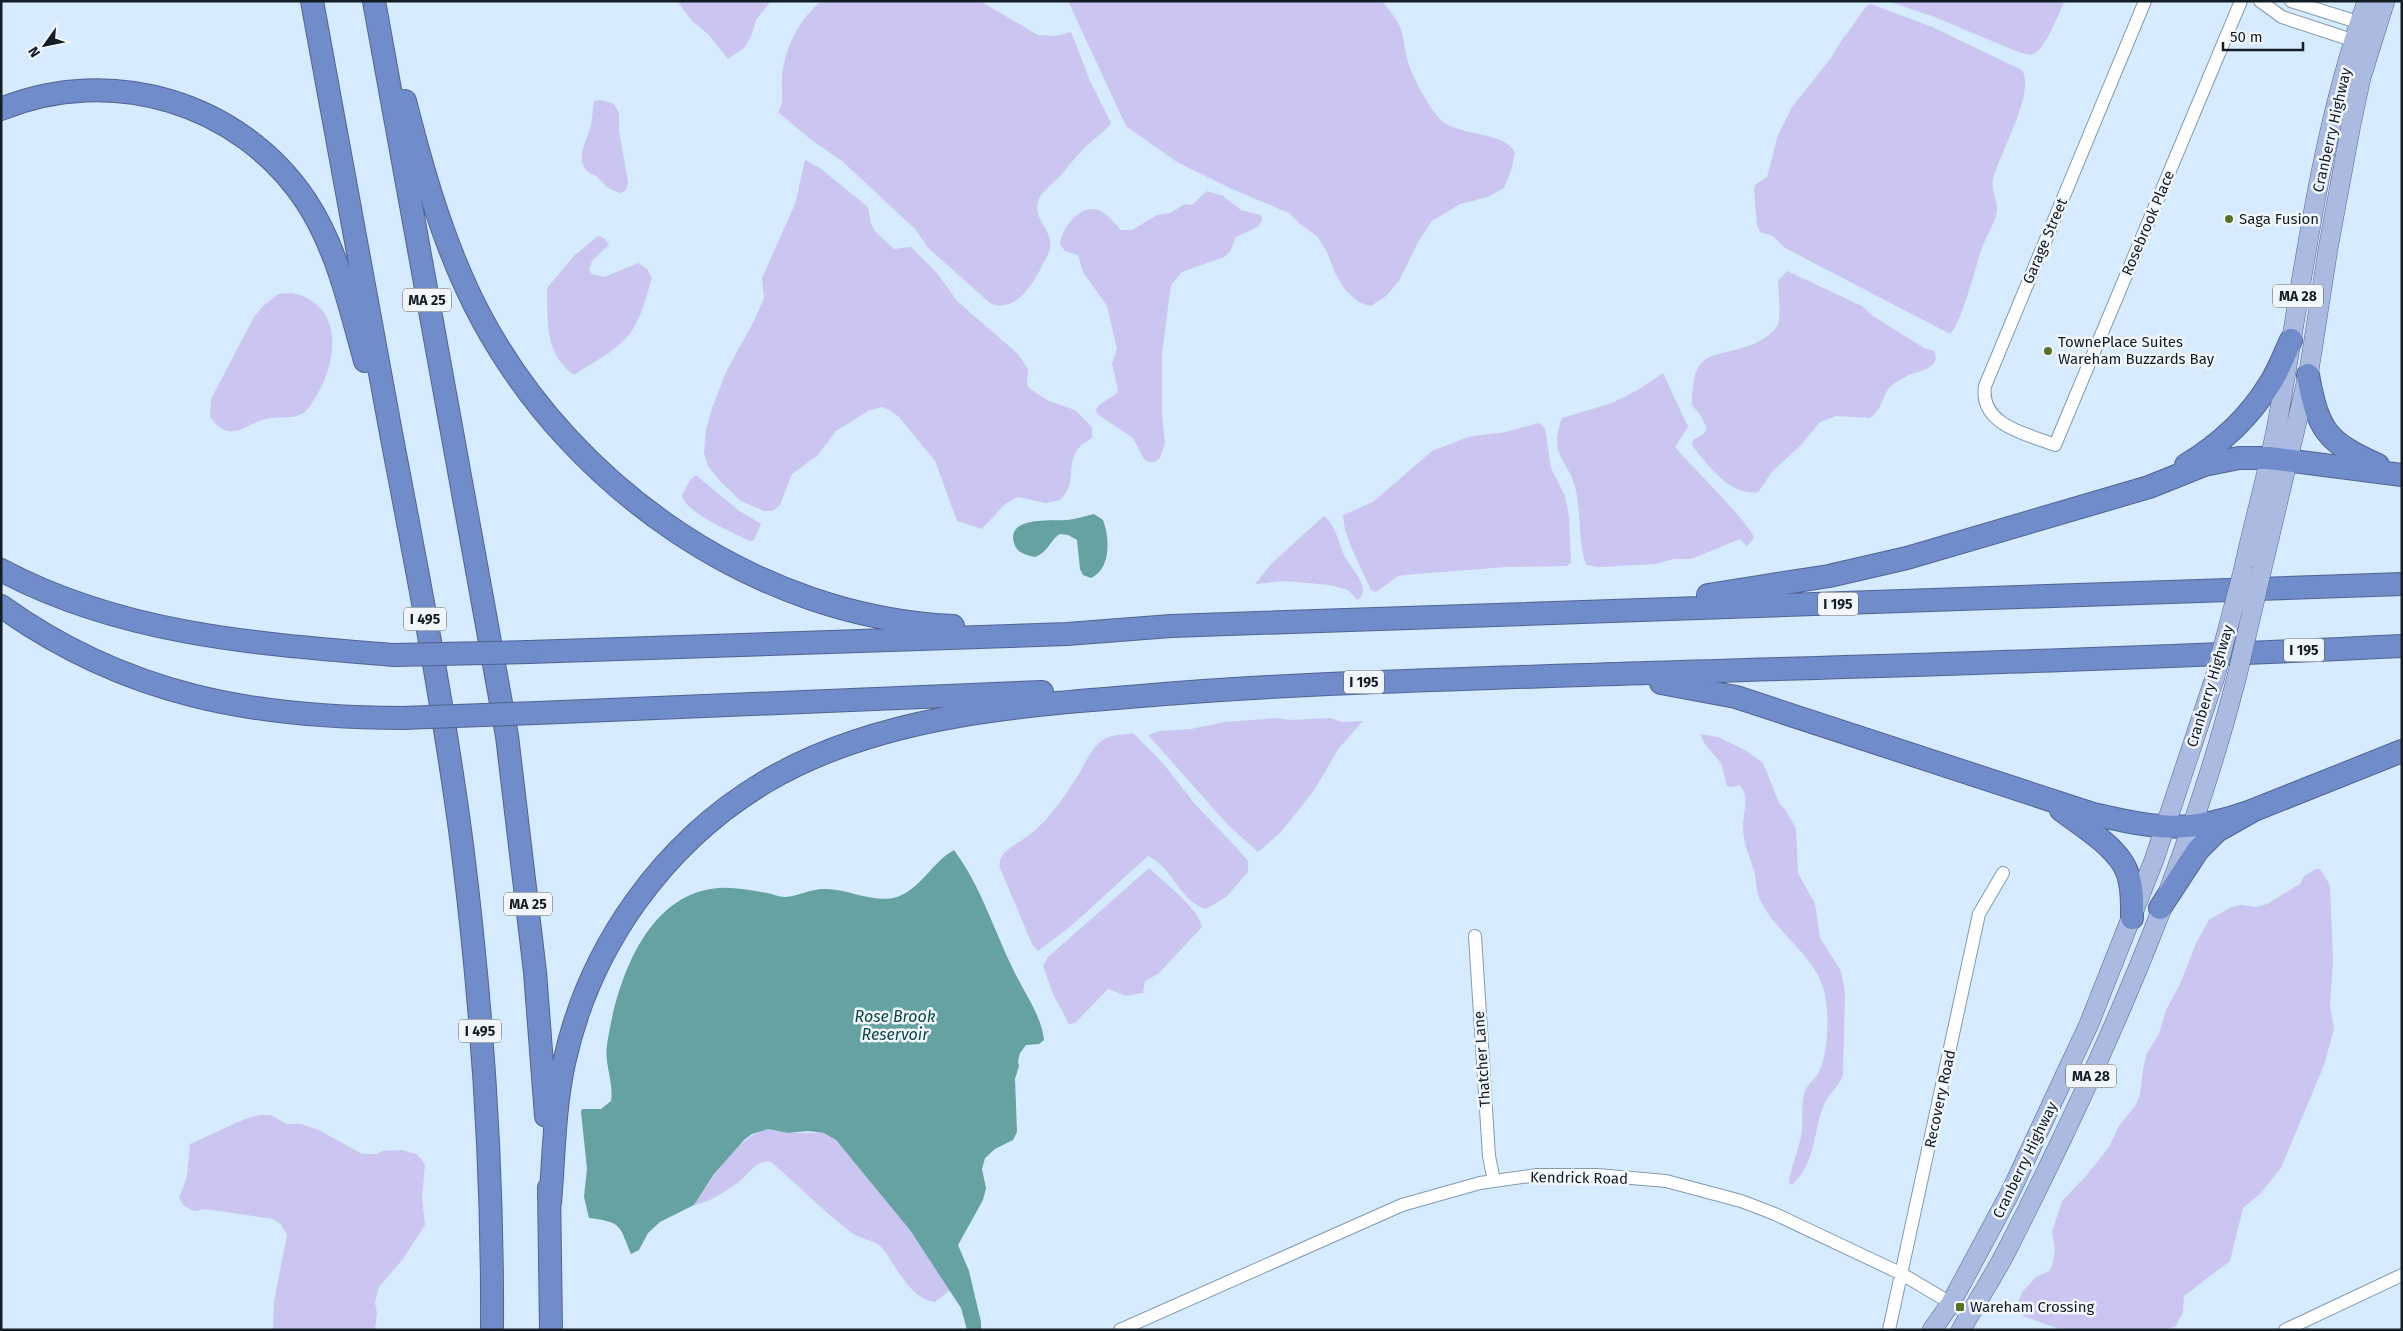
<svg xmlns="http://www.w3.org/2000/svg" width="2403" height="1331" font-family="'Fira Sans',sans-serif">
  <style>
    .green { fill: #cac6f1 }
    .water { fill: #67a2a2 }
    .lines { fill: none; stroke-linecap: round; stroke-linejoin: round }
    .street-casing { stroke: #819baf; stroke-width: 14 }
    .primary-casing { stroke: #506591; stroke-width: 20 }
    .highway-casing { stroke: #506591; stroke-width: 24 }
    .street { stroke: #fff; stroke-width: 12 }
    .primary { stroke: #aabae0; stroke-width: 19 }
    .highway { stroke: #718ccb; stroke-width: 22 }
    .primary-bridge-casing { stroke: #506591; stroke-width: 20; stroke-linecap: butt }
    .highway-bridge-casing { stroke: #506591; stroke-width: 24; stroke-linecap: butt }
    .primary-bridge { stroke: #aabae0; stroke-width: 19 }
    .highway-bridge { stroke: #718ccb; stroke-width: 22 }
    .poi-dot { fill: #597122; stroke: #f1f6fa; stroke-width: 2 }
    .labels { text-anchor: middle; stroke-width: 5; stroke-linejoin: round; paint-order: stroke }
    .shield { fill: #f1f6fa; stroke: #565e65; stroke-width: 1 }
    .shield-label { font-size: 14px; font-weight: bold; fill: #131d25 }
    .street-label { font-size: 15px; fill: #131d25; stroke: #f1f6fa }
    .poi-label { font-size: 15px; fill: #131d25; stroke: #f1f6fa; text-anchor: start }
    .water-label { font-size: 16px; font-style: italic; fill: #0f4747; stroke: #f1f6fa }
  </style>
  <rect width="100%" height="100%" fill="#d6ebfd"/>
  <path class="green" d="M677,1H771L756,20L751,37L744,48L728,59L708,34L692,21Z
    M822,1H980L1038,35L1056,36L1071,32L1090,81L1111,123C1107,129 1103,131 1098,136C1086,145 1075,158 1066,169C1059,180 1047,186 1040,197C1029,218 1054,229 1050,248C1050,252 1046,257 1044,262C1035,281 1016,315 990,303L928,248L915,229L842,161L810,139L778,112C785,101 781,91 782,78C784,50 799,18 822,1Z
    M1068,1H1382C1389,11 1397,18 1401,29C1404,39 1405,49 1407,59C1412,76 1430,111 1443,122C1459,135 1508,133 1515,153L1511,171L1504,188L1488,197L1460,204L1432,221L1418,242L1399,281L1386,296L1371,306L1360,303L1346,291L1335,273L1327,252L1317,236L1301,225L1289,213L1232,189L1177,162L1126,126Z
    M1888,1H2065C2057,15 2048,45 2034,54C2030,56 2023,53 2018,52L1937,18Z
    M1871,4L1932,27L2022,70C2036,91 1999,155 1993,179C1991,190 1997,199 1997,209C1997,219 1987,235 1983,245C1976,264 1962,323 1950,334L1785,248L1773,236L1760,232L1757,225L1754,190L1755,185L1767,177L1778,135L1792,107L1831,58L1843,38C1853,29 1862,7 1871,4Z
    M601,100L614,104L619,113V130L628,182L626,190L621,193C606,189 607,186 596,176C593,174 588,173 586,170C575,157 588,139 591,125C593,117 592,109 594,101Z
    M805,160L820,168L868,207L871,224L875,231L894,249L911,247L937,273L957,301L1018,354L1028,369L1027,385L1030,389L1049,401L1075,410L1092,427V438C1058,456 1082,480 1060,500L1045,503L1018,497L1005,504L982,529L957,521L935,461L899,417L890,410L882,407L868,411L836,431L818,455L792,474L780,505L773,511H764L741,501L721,482L708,466L704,453L706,430L712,408L727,370L754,321L764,298L762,278L795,204Z
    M1207,191L1223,196L1241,210L1261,215L1262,220L1259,226L1236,237L1230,252L1224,257L1182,272L1171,285L1162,353V414L1165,443L1160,458L1155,462H1148L1144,459L1133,438L1097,414L1096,410L1099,405L1116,394L1118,390L1112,364L1117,349L1107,306L1083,272L1078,255L1065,251L1060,244C1063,226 1083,199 1104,213C1110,217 1116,225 1121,230H1132L1157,215L1170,213L1185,204L1192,205Z
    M598,236L604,238L609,245L592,261L589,270L592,274L604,277L638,263L647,269L652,278C646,297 641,320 628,336C614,352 592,363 574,375C544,354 548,321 547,288L574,256Z
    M1787,271L1862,306L1873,316L1924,348L1934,351C1942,368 1919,371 1909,375C1904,377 1900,380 1895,383C1882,391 1884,409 1870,418L1836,416L1820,422L1801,445L1773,471L1758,492C1731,497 1707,465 1692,445L1693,440L1702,435L1707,429L1701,416L1692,405C1693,344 1712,361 1756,343C1763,339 1773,334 1777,326C1782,318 1778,291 1778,281Z
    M292,293C344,304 338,359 317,395C313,400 311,406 306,411C295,421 276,415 262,420C239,428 230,443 210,417L211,399L254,317L262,307L278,294Z
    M1663,373L1688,427L1675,447C1689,464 1751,524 1754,538L1747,546L1740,539L1691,559H1673L1656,564L1599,567L1586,565C1578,540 1581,515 1576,491C1570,459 1547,459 1562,418L1612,403L1638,390Z
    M1539,423L1545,428L1551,468L1565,496L1569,517L1571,563L1567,566L1505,567L1405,575L1398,576L1376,592L1371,590L1351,547L1345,530L1343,515L1373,502L1432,451L1471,436L1501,433Z
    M696,475L738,510L761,524L754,540L750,541C734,533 685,513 682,495L690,480Z
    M1324,516C1336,525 1338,542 1344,555C1349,566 1362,577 1363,590C1363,595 1361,597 1357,600L1348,590L1330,585L1285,581L1255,584L1272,563Z
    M1277,718L1292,720L1330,718L1342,722L1363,721L1339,748L1313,792L1280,833L1258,852L1227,824L1148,735L1160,731L1191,729L1225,722Z
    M1133,733L1162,762L1195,804L1237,848L1248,861V872L1226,897L1206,909C1181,903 1171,865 1148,856L1070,927L1038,951L1032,944L1000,868C996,852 1017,844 1028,836C1050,819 1064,797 1079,774C1086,762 1091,748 1103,740C1111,734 1124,735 1133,733Z
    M1700,734L1718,737L1745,750L1763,763L1779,803L1784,808L1796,828L1798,873L1815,904L1820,938L1841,971L1845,992L1843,1075C1839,1087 1829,1093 1824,1104C1813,1132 1816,1163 1792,1185L1789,1183C1791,1166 1798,1152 1801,1136C1804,1122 1800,1104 1805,1091C1808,1084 1815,1079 1819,1072C1829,1050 1830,1010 1823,987C1812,952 1769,928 1758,894C1756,887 1756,879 1754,871C1750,857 1743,843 1743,828C1742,815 1751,795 1739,785L1731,787L1727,786L1721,763L1705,744Z
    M1149,868C1163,881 1199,909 1202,927L1158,974L1145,981L1143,993L1126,996L1108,989L1075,1023L1069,1024L1054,996L1043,966L1048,957Z
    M2316,869H2320L2330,885L2333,960L2330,1006L2334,1029L2324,1065L2281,1168L2260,1194L2243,1208L2230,1261L2184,1296L2183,1312L2176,1326L2168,1329L2062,1330L2023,1316L2020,1311L2019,1300L2022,1292L2036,1277L2049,1271L2052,1266L2055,1250L2052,1232L2062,1201L2086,1176L2109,1147L2119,1126L2135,1106L2140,1095L2143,1069L2147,1053L2159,1034L2166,1010L2180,984L2197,941L2209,920L2231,907L2241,905L2256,907L2267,904L2300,884L2304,876Z
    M259,1115H271L287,1124H301L319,1130L362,1154H376L383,1151L401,1150L416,1154L422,1160L425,1165L422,1198L425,1225L403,1259L379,1287L375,1302L377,1314L375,1330H273L274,1301L287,1235L281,1224L273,1219L205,1209L194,1211L184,1206L179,1198L187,1176L190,1144L245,1119Z
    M768,1129L788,1133H824L833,1137L882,1193L910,1230L950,1290L935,1302C910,1299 897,1267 883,1249C875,1239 862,1240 852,1233C824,1212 798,1185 771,1162C755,1159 747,1177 736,1184C724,1192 709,1203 694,1205C709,1182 741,1132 768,1129Z"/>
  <path class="water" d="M1094,514L1103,520C1110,538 1111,569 1091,578L1083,575L1080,569L1077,540L1068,535L1060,534C1049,541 1049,552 1035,557C1026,555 1017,553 1014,543C1006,516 1052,521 1067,520C1076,519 1085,516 1094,514Z
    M954,850C980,885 993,927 1012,967C1023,991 1041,1014 1044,1040L1039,1044L1026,1045L1020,1053L1018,1061L1019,1066L1015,1079L1017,1132L1013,1140L995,1149L985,1158L982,1169L986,1188L983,1200L958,1245L969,1271L981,1322V1330H967L961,1308L910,1230L836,1140L824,1133L808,1131L788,1133L768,1129L752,1134L745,1139L714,1174L694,1205L660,1222L648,1233L639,1250L631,1254C619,1226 623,1222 589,1218L584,1197L587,1169L581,1112L582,1109H601L611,1101C614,1082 604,1064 607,1045C616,984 645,894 718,888C734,887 751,890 767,893C773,894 779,897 785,897C799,896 812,888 826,889C848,889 875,904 897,897C922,888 932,862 954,850Z"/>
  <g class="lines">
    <g class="street-casing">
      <path id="street" d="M2145,1L1985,386C1979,425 2027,434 2055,445L2241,1
        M2260,1L2282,17L2361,43
        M2291,1L2367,25
        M1475,936L1489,1156L1494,1181
        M1120,1330L1402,1205L1480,1183L1537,1175H1597L1666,1181L1741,1201L1775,1214L1902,1274L1969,1314
        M1889,1330L1979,914L2003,873
        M2285,1330L2402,1275"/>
    </g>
    <g class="primary-casing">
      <path id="primary" d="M2262,569L2309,371L2328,249L2351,125L2361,78L2385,1
        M2243,571C2254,520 2269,470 2278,419C2303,280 2319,136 2367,1
        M1932,1330L1951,1303L2010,1193L2089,1024L2154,860L2215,677
        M1961,1330C1976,1302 1994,1276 2008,1248C2100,1067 2187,872 2237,676"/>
    </g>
    <g class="highway-casing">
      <path id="highway" d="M312,1C338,145 365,289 391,433C417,570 444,707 462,845C482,1005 493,1168 492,1330
        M374,1L507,736L535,972L546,1116
        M405,101C424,176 446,253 483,321C575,490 758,617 953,626
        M1,109C111,64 240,102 306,201C337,248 350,307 365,361
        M2308,375C2318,430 2326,442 2378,465
        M2186,465C2219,445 2248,419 2269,385C2278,372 2284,355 2291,340
        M1,570C123,635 259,644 394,655
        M1708,595L1829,576L1907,558L2149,487L2204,465L2239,458H2269L2402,475
        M1,606C125,695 254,718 403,718
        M529,652L1067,634L1171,626L2402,584
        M1661,683L1736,697L2093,814C2159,829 2189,834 2254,810
        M537,713L1042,692
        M2061,810C2082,826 2121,849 2128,875C2133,889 2132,904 2132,918
        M2160,908L2198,850L2217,831L2254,810L2402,751
        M549,1188L551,1330
        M550,1203C554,1157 554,1109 564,1063C589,947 663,843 765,782C876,716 1015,706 1141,696C1277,684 1413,681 1550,676C1834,667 2118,660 2402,646"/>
    </g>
    <use href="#street" class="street"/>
    <use href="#primary" class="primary"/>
    <use href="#highway" class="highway"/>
    <g class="primary-bridge-casing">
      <path id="primary-bridge" d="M2237,676L2262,569
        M2215,677L2243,571"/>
    </g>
    <g class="highway-bridge-casing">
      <path id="highway-bridge" d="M394,655L529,652
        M403,718L537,713"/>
    </g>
    <use href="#primary-bridge" class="primary-bridge"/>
    <use href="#highway-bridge" class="highway-bridge"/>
  </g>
  <g class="poi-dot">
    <circle cx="2229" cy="219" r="5"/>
    <circle cx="2048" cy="351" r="5"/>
    <rect x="1955" y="1302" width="10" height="10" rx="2.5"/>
  </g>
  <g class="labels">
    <g class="shield">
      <rect x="2273" y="284.5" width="50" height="23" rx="4"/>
      <rect x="403" y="288.5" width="48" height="23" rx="4"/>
      <rect x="1818" y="592.5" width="40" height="23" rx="4"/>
      <rect x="404" y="607.5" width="42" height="23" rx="4"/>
      <rect x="2284" y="638.5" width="40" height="23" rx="4"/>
      <rect x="1344" y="670.5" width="40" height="23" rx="4"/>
      <rect x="504" y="892.5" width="48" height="23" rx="4"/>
      <rect x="459" y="1019.5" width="42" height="23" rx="4"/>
      <rect x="2066" y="1064.5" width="50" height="23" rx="4"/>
    </g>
    <g class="shield-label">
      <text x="2298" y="301">MA 28</text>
      <text x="427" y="305">MA 25</text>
      <text x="1838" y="609">I 195</text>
      <text x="425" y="624">I 495</text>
      <text x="2304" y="655">I 195</text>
      <text x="1364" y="687">I 195</text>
      <text x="528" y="909">MA 25</text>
      <text x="480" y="1036">I 495</text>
      <text x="2091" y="1081">MA 28</text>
    </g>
    <g class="street-label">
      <text transform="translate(2332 130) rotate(-77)" y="5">Cranberry Highway</text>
      <text transform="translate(2148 223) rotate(-67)" y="5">Rosebrook Place</text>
      <text transform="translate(2045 241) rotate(-67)" y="5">Garage Street</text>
      <text transform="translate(2210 686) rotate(-73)" y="5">Cranberry Highway</text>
      <text transform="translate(1482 1059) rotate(-94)" y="5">Thatcher Lane</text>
      <text transform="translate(1940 1099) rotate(-78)" y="5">Recovery Road</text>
      <text transform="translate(2025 1160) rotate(-64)" y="5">Cranberry Highway</text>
      <text transform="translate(1579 1178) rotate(1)" y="5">Kendrick Road</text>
    </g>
    <g class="poi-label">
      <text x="2239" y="224">Saga Fusion</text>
      <text x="2058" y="347">TownePlace Suites<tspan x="2058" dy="17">Wareham Buzzards Bay</tspan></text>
      <text x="1970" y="1312">Wareham Crossing</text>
    </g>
    <g class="water-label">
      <text x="895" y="1022">Rose Brook<tspan x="895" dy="18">Reservoir</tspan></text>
    </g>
  </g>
  <rect width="2403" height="1331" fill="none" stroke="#131d25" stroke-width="5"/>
  <g transform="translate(45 45) rotate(237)" stroke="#f1f6fa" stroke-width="4" paint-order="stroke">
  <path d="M0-4L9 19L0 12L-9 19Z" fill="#131d25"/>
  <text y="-8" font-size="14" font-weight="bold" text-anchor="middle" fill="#131d25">N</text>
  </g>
  <path d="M2223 42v8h80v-8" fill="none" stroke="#131d25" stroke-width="2.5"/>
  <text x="2230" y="42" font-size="15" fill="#131d25" stroke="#f1f6fa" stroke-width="4" paint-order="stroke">50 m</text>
</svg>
